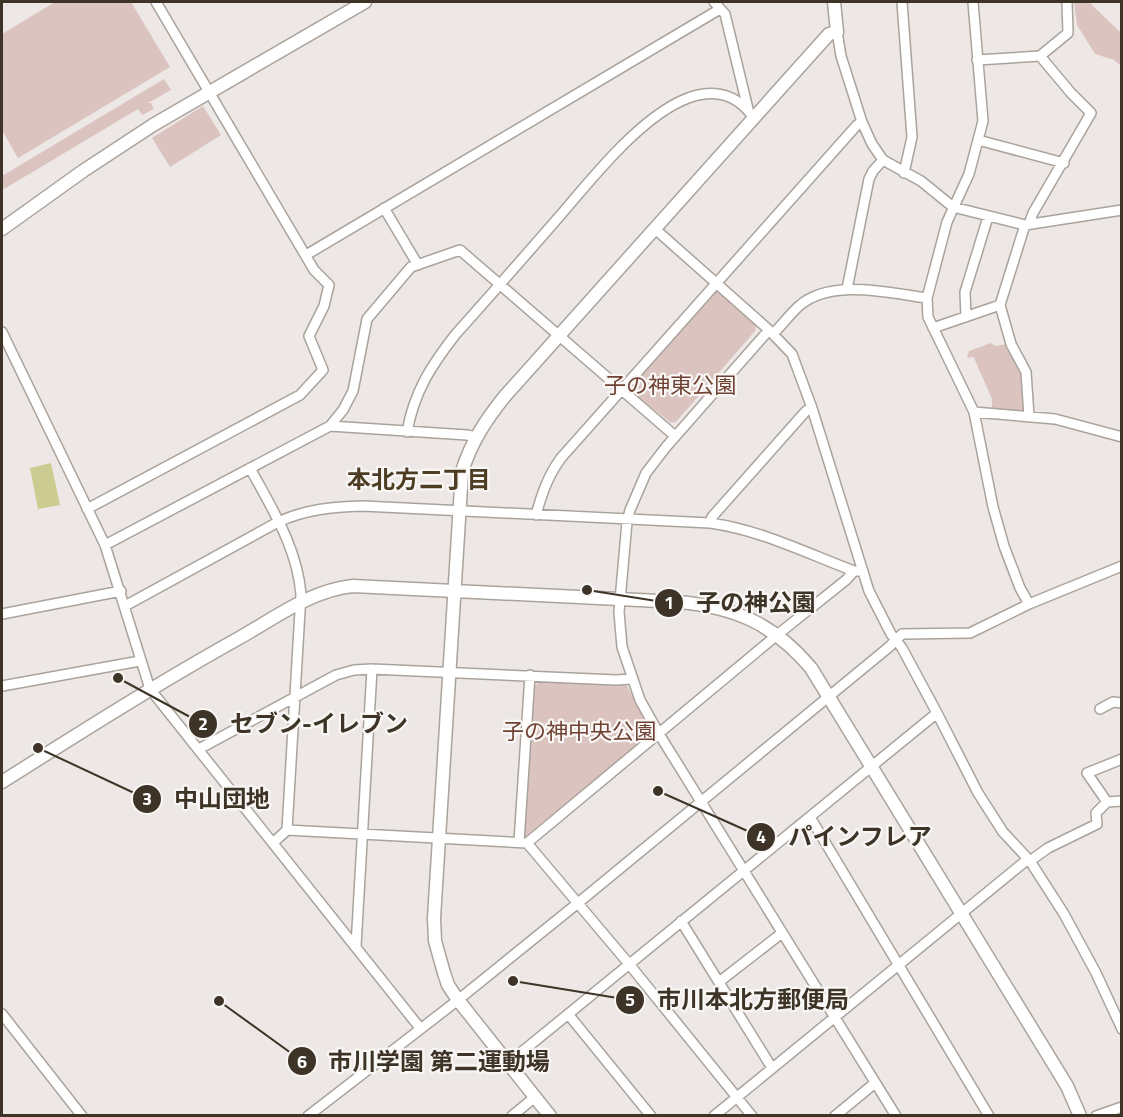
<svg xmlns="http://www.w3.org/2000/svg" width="1123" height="1117" font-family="'Titillium Web','Noto Sans JP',sans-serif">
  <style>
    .green { fill: #dbc3c0 }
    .water { fill: #cccc92 }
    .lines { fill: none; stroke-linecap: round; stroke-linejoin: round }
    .minor-casing { stroke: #aaa39c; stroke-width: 12 }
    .tertiary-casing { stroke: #aaa39c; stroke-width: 15 }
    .minor { stroke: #fff; stroke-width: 9 }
    .tertiary { stroke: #fff; stroke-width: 12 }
    .labels { text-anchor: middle; stroke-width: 4.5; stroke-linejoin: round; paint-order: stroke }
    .park-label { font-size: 22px; fill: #704233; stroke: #f9f7f5 }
    .neighbourhood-label { font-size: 24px; font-weight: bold; fill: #4d3d23; stroke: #f9f7f5 }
    .leader { fill: none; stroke: #3d3326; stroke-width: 2 }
    .callout-dot { fill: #3d3326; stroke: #f9f7f5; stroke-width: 2 }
    .mark-label { font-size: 18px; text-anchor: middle; font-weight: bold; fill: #fff }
    .callout-label { font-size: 24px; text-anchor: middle; font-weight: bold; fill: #3d3326; stroke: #f9f7f5; stroke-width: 4.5; stroke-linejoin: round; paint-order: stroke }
  </style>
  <rect width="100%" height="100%" fill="#ede8e5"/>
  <path class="green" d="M55,2H131L170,67L18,158L2,130V34Z
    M1074,2H1089L1121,33V70V66L1114,60L1095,54L1077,25Z
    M164,79L171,90L148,103H151L154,109L142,115L138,109L4,189L2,185V176Z
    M203,106L221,135L170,167L152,138Z
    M721,291L756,324L755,331L676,422L671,423L632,392V384L714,292Z
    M991,343L995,346L1008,344L1024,373L1026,413L992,412V399L974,358L972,357L967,358L969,351Z
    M540,682L626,684L653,732L526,836H522L534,686Z"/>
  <path class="water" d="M51,463L60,505L38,509L30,468Z"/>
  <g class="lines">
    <g class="minor-casing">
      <path id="minor" d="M714,2L725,14L748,109
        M902,2L912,137L904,173
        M973,2L983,121L969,174L947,222L927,298L928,317L974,412L993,507L1004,546L1020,588L1029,604
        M837,32L841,56L862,122L872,144L883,160L921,181L953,207L1025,225L1122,210
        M1040,56L1068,33L1067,2
        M977,60L1040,56L1071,93L1091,113L1033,213L1029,224
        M978,140L1064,163
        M384,208L418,265
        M1025,225L1000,305L1011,344L1026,372L1029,416
        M654,228L769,330L792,354L812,408L869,591L891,634L902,648L937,713L978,793L1003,832L1030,861L1064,914L1096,973L1122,1029
        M306,255L720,9
        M847,289L869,179L873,171L883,160
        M966,317L965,292L988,217
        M933,328L1000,305
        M769,330L666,447L646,473L630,510L627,522L619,612L622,647L640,700L659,734L896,1116
        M2,332L105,545L150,689L420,1028
        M773,334C782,325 790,314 799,306C831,278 889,293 927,298
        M974,412L1055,419L1122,437
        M330,426L343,410L353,391L367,319L411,267L460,250L675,436
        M407,432C414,392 431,366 455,335C490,296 524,257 558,218C590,181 636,122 681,101C708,88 735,91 753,117
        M250,468C272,509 297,547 301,594L287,830L273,843
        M87,509L300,395L323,370L309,336L324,306L329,285L314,270L156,2
        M536,515C542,493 548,476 561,458L857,125L862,122
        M710,523L712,517L806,411L812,408
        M105,545L330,426L467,435L476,437
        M125,606L278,522C306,509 333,507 363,506L710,523C761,530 806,553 854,571H863
        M2,614L121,591
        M2,686L140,661
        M1100,709L1113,702L1122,703
        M199,749L336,675L354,670L372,669L616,680L631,679
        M1107,802L1087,773L1122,759
        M810,817L989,1116
        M287,830L527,843L777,635L846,580L854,571
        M519,842L530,675
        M527,843L629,964L752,1116
        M1030,861L1048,848L1097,824L1096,813L1107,802L1122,801
        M681,921L772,1068
        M356,946L372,669
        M719,982L782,933
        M2,1014L82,1116
        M568,1014L651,1116
        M507,1064L937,713
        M308,1116L458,1000L578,903L889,647L902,634L970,633L1029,604L1122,566
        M512,1116L535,1097
        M714,1116L1028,859
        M835,1116L875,1083
        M1096,1116L1122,1107"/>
    </g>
    <g class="tertiary-casing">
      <path id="tertiary" d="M2,229L83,171L153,125L365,2
        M2,782C81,732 160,682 241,637C276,617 312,590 353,586L679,602C735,607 774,624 811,668L1067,1086L1080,1116
        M550,1116L458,1000L448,985L444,973L435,941L434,918L462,471C472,441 485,421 505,396L829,34L837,32L834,2"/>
    </g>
    <use href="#minor" class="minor"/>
    <use href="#tertiary" class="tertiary"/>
  </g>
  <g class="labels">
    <g class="park-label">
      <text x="670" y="393">子の神東公園</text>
      <text x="579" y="739">子の神中央公園</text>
    </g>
    <g class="neighbourhood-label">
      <text x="419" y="488">本北方二丁目</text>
    </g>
  </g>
  <path class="leader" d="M587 590L669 603M118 678L203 724M38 748L147 799M658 791L761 837M513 981L630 1000M219 1001L302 1061"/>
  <g class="callout-dot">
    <circle cx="587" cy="590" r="6"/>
    <circle cx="118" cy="678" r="6"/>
    <circle cx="38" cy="748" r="6"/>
    <circle cx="658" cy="791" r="6"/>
    <circle cx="513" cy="981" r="6"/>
    <circle cx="219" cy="1001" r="6"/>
    <circle cx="669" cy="603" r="15"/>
    <circle cx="203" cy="724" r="15"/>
    <circle cx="147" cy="799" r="15"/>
    <circle cx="761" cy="837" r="15"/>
    <circle cx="630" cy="1000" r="15"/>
    <circle cx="302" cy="1061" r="15"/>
  </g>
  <g class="mark-label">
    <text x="669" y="609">1</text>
    <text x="203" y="730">2</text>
    <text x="147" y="805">3</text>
    <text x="761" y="843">4</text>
    <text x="630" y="1006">5</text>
    <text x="302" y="1068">6</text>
  </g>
  <g class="callout-label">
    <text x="756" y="611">子の神公園</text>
    <text x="319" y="732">セブン-イレブン</text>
    <text x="222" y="807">中山団地</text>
    <text x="860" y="845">パインフレア</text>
    <text x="753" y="1008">市川本北方郵便局</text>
    <text x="439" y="1070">市川学園 第二運動場</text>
  </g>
  <rect width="1123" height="1117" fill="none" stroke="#3d3326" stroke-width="6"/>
</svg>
